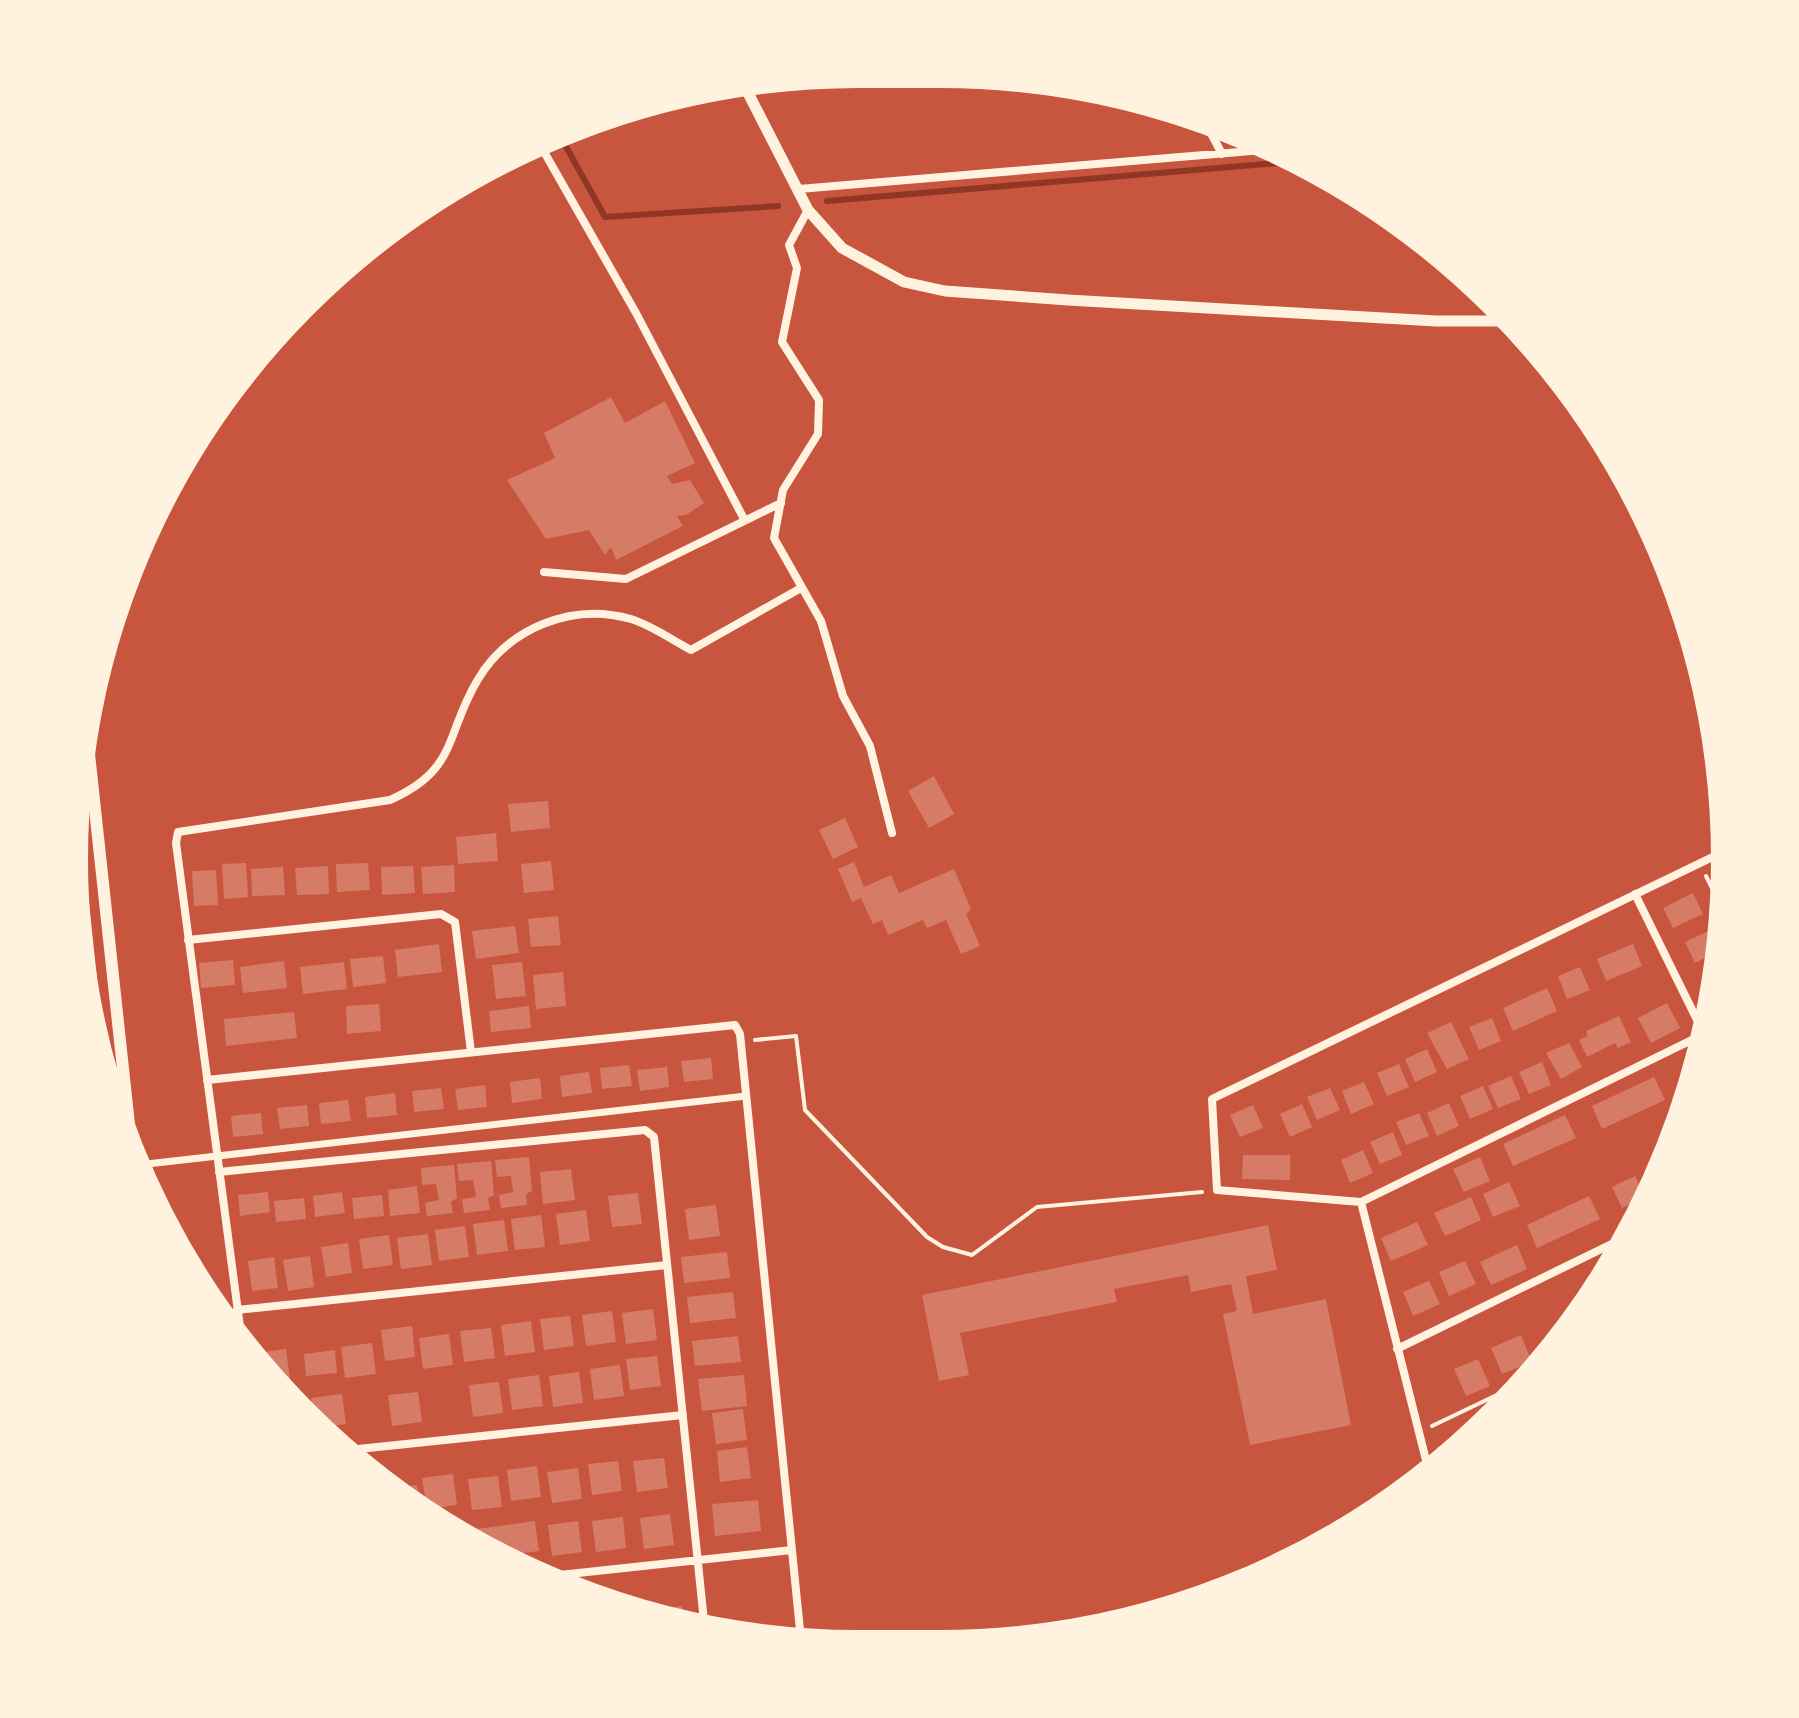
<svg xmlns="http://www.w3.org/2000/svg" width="1799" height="1718" font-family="Merriweather,serif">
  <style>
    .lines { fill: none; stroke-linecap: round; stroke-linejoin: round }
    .stream { stroke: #8f3625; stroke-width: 6 }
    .building { fill: #d67c66 }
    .path { stroke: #fff3e0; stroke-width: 4 }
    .pedestrian { stroke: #fff3e0; stroke-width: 7 }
    .minor { stroke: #fff3e0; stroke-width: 8 }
    .tertiary { stroke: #fff3e0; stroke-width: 11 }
    .secondary { stroke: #fff3e0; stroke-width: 12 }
    .rim { fill: none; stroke: #fff3e0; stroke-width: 4 }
  </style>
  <rect width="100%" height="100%" fill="#c8553d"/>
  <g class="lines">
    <path class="stream" d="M558,132L605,217L778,206
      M827,201L1301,161"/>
  </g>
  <path class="building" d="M611,397L625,423L665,401L695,463L667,476L672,484L690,480L704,503L686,515L677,516L683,526L616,560L611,547L605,555L589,530L546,539L507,480L555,458L544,433Z
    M934,776L954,814L929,828L908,791Z
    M548,801L550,828L511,832L508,804Z
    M845,818L858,847L833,859L819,830Z
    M496,833L498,861L458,864L456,837Z
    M551,861L554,890L524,893L521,864Z
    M854,862L864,887L891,875L899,893L954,869L971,909L966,914L980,946L961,954L946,920L927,928L923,920L888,935L882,920L873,924L861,898L852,902L838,869Z
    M246,863L248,897L224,899L222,864Z
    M368,863L370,890L337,892L336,864Z
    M454,865L455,892L423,894L421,867Z
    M328,866L329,894L297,895L295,868Z
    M413,866L415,893L382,895L381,867Z
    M283,867L285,895L252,896L251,869Z
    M216,870L218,905L194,906L192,871Z
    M1693,893L1703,914L1673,928L1663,908Z
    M558,916L561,945L531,947L528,919Z
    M515,926L519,953L476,959L472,931Z
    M1715,928L1721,939L1719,951L1695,963L1685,942Z
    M439,944L442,972L398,977L395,950Z
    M1633,944L1642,966L1606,981L1597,959Z
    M383,956L386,983L353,987L350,959Z
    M233,960L235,985L201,988L199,963Z
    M284,961L287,988L243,993L240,967Z
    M344,962L347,989L303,994L300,967Z
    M522,962L526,996L496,999L492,965Z
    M1580,967L1590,990L1567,999L1558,976Z
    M563,972L566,1006L536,1009L533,975Z
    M1715,972L1713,986L1711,998L1701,979Z
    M1547,988L1557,1011L1513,1031L1503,1008Z
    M1667,1003L1680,1028L1651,1043L1638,1018Z
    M379,1004L381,1031L347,1034L346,1006Z
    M529,1006L531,1028L491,1032L489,1011Z
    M294,1012L297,1038L226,1046L224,1019Z
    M1619,1016L1631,1042L1618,1048L1615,1043L1587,1057L1579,1040L1588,1036L1586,1031Z
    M1492,1018L1501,1041L1479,1050L1469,1027Z
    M1451,1022L1469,1059L1447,1069L1427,1033Z
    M1569,1043L1582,1067L1561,1079L1546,1053Z
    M1427,1049L1437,1072L1415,1082L1405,1059Z
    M711,1058L713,1079L684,1082L681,1061Z
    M1542,1062L1551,1085L1529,1094L1519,1072Z
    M1399,1064L1409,1087L1387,1096L1377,1073Z
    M629,1065L632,1086L602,1089L600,1068Z
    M667,1067L669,1087L640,1091L637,1070Z
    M589,1072L592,1093L562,1097L560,1076Z
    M1511,1076L1521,1099L1498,1108L1488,1086Z
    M1654,1077L1665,1100L1602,1129L1592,1106Z
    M540,1078L542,1099L512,1103L510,1082Z
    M1364,1082L1374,1104L1351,1114L1342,1091Z
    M485,1085L487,1107L458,1110L455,1089Z
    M1483,1086L1493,1109L1470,1119L1460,1096Z
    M441,1088L444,1109L414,1112L412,1091Z
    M1330,1088L1340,1110L1317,1120L1307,1097Z
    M395,1093L397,1115L367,1118L365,1097Z
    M348,1100L351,1121L321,1124L319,1103Z
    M1449,1103L1459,1126L1437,1136L1427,1113Z
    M1302,1104L1312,1127L1290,1137L1280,1114Z
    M307,1105L309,1126L280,1129L277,1108Z
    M1253,1105L1263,1128L1240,1137L1230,1115Z
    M261,1113L263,1134L233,1137L231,1116Z
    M1419,1113L1429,1136L1406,1145L1396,1122Z
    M1565,1115L1576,1138L1513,1166L1503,1144Z
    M1393,1132L1402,1155L1380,1164L1370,1142Z
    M1363,1150L1373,1173L1350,1183L1341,1160Z
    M1243,1155H1290V1180L1242,1179Z
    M529,1157L532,1191L526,1194L527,1205L501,1208L499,1195L513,1192L511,1176L497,1177L495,1160Z
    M1480,1157L1490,1181L1464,1192L1453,1169Z
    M491,1161L494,1195L488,1198L490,1210L464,1213L462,1199L476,1197L473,1180L459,1181L457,1164Z
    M454,1165L457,1198L451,1202L453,1213L427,1216L425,1203L439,1200L436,1184L422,1185L421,1168Z
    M571,1169L575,1200L543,1204L540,1172Z
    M1635,1176L1645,1197L1622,1208L1612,1187Z
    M1509,1182L1520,1206L1493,1217L1483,1194Z
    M417,1186L420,1213L390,1216L388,1190Z
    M268,1192L270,1212L240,1216L238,1195Z
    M342,1192L345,1213L315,1217L313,1196Z
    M638,1193L642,1224L612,1227L608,1196Z
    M382,1195L384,1216L354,1219L352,1198Z
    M1589,1196L1600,1219L1537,1248L1527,1225Z
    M1471,1197L1481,1220L1445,1236L1434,1213Z
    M304,1198L306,1219L276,1222L274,1201Z
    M716,1205L720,1236L689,1240L685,1209Z
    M586,1210L590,1241L560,1245L556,1214Z
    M541,1215L545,1247L515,1250L511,1219Z
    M504,1220L508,1251L477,1255L473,1224Z
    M1417,1222L1428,1245L1391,1261L1381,1238Z
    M1268,1225L1277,1270L1246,1276L1253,1314L1326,1299L1351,1425L1250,1445L1223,1314L1237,1311L1231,1284L1191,1292L1188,1275L1114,1289L1117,1302L960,1333L969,1375L939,1381L922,1295Z
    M465,1226L469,1257L439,1261L435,1230Z
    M428,1234L432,1265L401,1269L397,1238Z
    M389,1235L393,1265L363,1269L359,1239Z
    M348,1243L352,1273L326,1277L321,1247Z
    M1517,1245L1527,1269L1491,1285L1480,1262Z
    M727,1252L730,1278L684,1283L681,1257Z
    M310,1256L314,1287L288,1291L283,1260Z
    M274,1257L278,1288L252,1291L248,1261Z
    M1465,1261L1476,1284L1449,1296L1439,1272Z
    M1429,1281L1440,1304L1413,1316L1403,1292Z
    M733,1292L736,1318L690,1323L687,1297Z
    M653,1309L657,1340L626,1344L622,1313Z
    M612,1311L616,1342L586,1346L582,1315Z
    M570,1316L574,1346L544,1350L540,1319Z
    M531,1321L535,1352L505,1356L501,1325Z
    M412,1326L415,1357L385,1361L381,1330Z
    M491,1328L495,1358L464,1362L460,1331Z
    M449,1334L453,1365L423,1369L419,1338Z
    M1521,1335L1532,1362L1502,1374L1491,1348Z
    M738,1336L741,1362L695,1366L692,1341Z
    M372,1343L376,1374L345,1378L341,1347Z
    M286,1349L290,1380L272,1382L257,1364L256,1353Z
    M335,1350L337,1373L306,1376L304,1354Z
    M657,1356L661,1386L630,1390L626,1359Z
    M1478,1359L1490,1386L1466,1396L1454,1369Z
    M620,1365L624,1396L594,1400L590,1369Z
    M579,1372L583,1403L553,1407L549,1376Z
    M539,1375L543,1406L512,1410L508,1379Z
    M744,1375L747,1406L702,1411L698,1379Z
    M499,1382L503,1413L473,1417L469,1385Z
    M418,1392L422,1422L392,1426L388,1395Z
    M342,1394L346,1424L324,1427L314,1419L311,1398Z
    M743,1409L747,1440L716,1444L712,1413Z
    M1476,1428L1477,1431L1458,1451L1452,1438Z
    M747,1447L751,1478L720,1482L717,1451Z
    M664,1458L668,1488L637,1492L633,1461Z
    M618,1461L622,1491L592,1495L588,1464Z
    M537,1466L541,1497L511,1501L507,1470Z
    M578,1468L582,1499L552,1503L547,1472Z
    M453,1474L457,1505L427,1509L422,1478Z
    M498,1476L502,1507L472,1510L468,1479Z
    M417,1485L421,1513L393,1488Z
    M758,1500L761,1531L715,1536L712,1504Z
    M670,1514L674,1545L644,1549L640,1518Z
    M623,1517L626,1548L596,1552L592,1521Z
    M535,1521L539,1551L501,1556L478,1543L476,1529Z
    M578,1521L582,1552L552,1556L548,1525Z
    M682,1606L685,1625L649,1614V1610Z"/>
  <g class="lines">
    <path class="path" d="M1706,876L1725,914
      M755,1040L796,1036L805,1110L927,1237L943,1247L972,1255L1037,1207L1202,1192
      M1432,1426L1524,1382"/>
    <path class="pedestrian" d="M138,1165L746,1096"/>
    <path class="minor" d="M1205,122L1222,154
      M539,143L636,313L744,519
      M799,189L1276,149
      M808,210L789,245L797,268L782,342L819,400L818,434L783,490L774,538L821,621L843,696L870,746L892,833
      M544,572L626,579L781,503
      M1635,894L1705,1036
      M188,940L441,914L455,922L471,1052
      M207,1080L735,1025L740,1034L801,1640
      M219,1172L645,1130L654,1137L705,1631
      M1361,1202L1704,1034
      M237,1310L667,1265
      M242,1342L176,843L178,832L390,800C458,770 445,735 477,681C508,628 572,602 631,619C651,625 672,640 691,650L801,588
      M1397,1349L1628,1236
      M349,1450L683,1415
      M1429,1472L1361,1202L1217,1190L1212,1099L1723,852
      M541,1577L792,1550"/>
    <path class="tertiary" d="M744,85L808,210L842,248L904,282L945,291L1068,300L1436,321H1512"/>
    <path class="secondary" d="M86,726L132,1152
      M79,865L98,1045"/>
  </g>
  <path d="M0 0H1799V1718H0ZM859 86H940A773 773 0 0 1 1713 859V859A773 773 0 0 1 940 1632H859A773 773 0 0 1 86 859V859A773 773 0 0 1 859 86Z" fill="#fff3e0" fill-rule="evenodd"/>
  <path class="rim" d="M859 86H940A773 773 0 0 1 1713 859V859A773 773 0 0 1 940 1632H859A773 773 0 0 1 86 859V859A773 773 0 0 1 859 86Z"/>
</svg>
